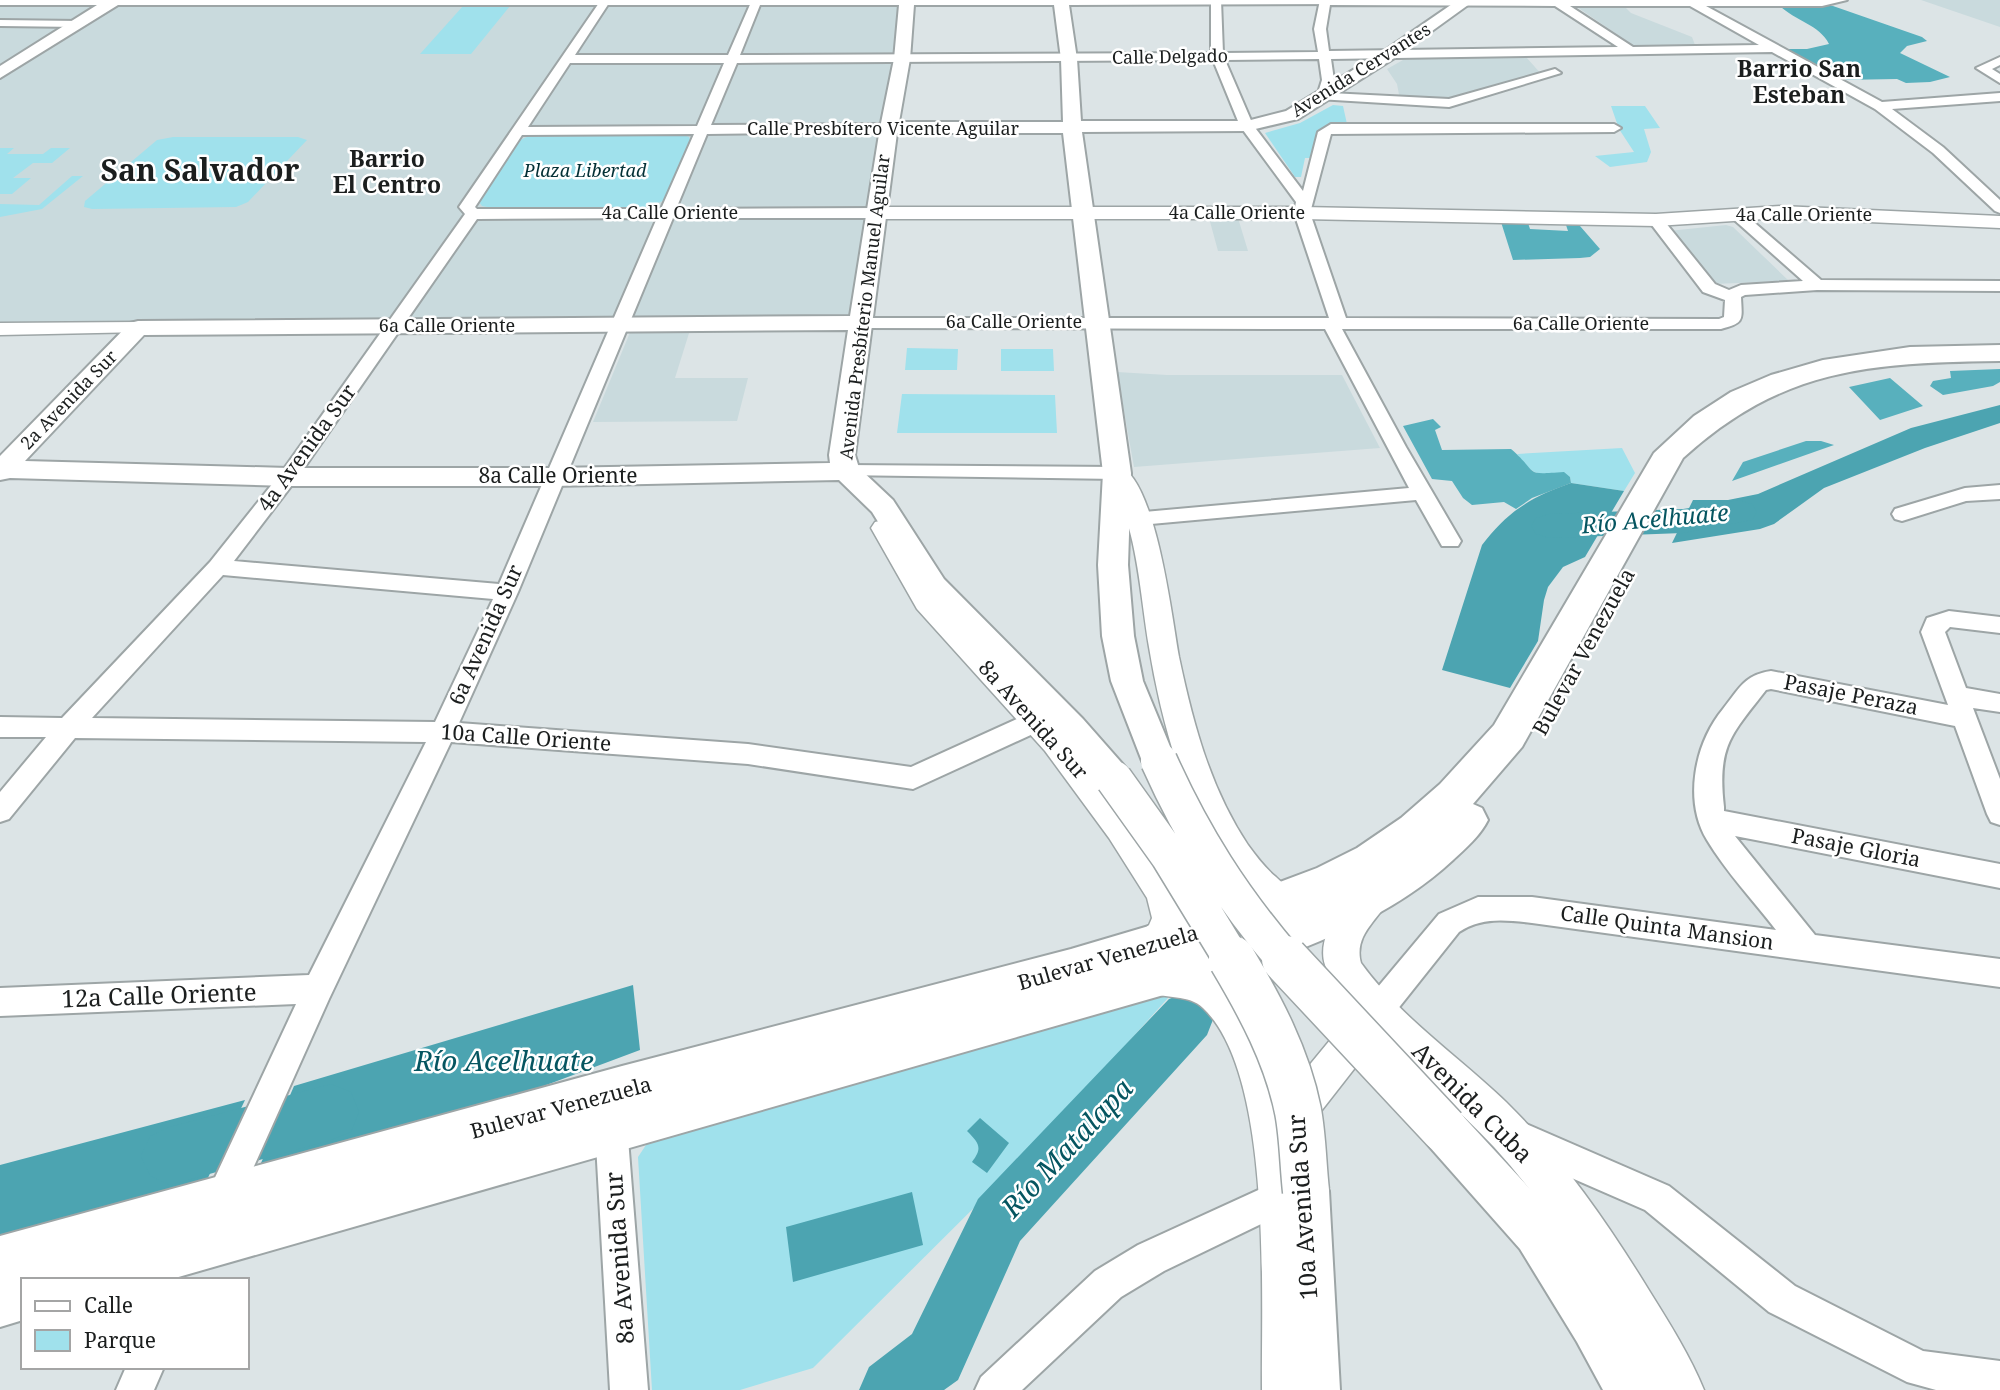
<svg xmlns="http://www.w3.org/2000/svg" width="2000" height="1390" font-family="'Noto Serif',serif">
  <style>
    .built { fill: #c9dadd }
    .green { fill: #a0e1ec }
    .forest { fill: #58b0bd }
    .water { fill: #4ca4b1 }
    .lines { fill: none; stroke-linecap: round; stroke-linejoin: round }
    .river { fill: #4ca4b1; fill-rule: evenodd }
    .minor-casing { stroke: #9da5a6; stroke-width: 4 }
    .tertiary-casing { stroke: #9da5a6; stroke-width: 3 }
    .secondary-casing { stroke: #9da5a6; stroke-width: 4 }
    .trunk-casing { stroke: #9da5a6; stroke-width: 4 }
    .minor { fill: #fff; fill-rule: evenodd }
    .tertiary { fill: #fff; fill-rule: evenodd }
    .secondary { fill: #fff; fill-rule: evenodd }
    .trunk { fill: #fff; fill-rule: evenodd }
    .secondary-bridge-far1-casing { stroke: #9da5a6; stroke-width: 39; stroke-linecap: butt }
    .secondary-bridge-casing { stroke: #9da5a6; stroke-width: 49; stroke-linecap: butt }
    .secondary-bridge-far1 { stroke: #fff; stroke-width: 36 }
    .secondary-bridge { stroke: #fff; stroke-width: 46 }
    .labels { text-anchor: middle; stroke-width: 5; stroke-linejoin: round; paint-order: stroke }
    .far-street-label { font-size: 18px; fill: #1b1e1e; stroke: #fff }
    .far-park-label { font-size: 18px; font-style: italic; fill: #033036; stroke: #fff }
    .street-label { font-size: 21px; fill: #1b1e1e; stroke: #fff }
    .far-district-label { font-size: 23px; font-weight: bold; fill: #1b1e1e; stroke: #fff }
    .water-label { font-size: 23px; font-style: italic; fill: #055560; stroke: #fff }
    .near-street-label { font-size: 24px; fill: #1b1e1e; stroke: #fff }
    .near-water-label { font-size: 28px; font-style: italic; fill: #055560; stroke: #fff }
    .far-town-label { font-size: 30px; font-weight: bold; fill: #1b1e1e; stroke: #fff }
  </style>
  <rect width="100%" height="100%" fill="#dce4e6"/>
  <path class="built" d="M1921,0H2000V27Z
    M0,2H907L860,323L0,326Z
    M1624,6L1631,13L1692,37L1695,45L1634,46L1577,7Z
    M1526,57L1543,76L1462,101L1400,100L1397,84L1387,69L1403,60L1415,59Z
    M1209,218H1238L1248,251H1218Z
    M1726,225L1733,227L1789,281L1714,284L1669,231Z
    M631,330H690L675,378H748L737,421L593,422Z
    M1117,372L1167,375H1342L1380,448L1134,467Z"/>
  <path class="green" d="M463,6H510L471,54H420Z
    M1333,105L1343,106L1347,124L1330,125L1320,129L1312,158H1305L1301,177H1295L1265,133L1300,123Z
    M1611,106H1645L1660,128L1644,129L1651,152L1647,162L1610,167L1595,156L1634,152L1619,129Z
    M676,132L689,137L691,142L666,200L640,209H498L482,206L479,202L516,142L531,135Z
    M173,137H298L307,140L248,202L236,207L92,209L84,207L85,201L157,140Z
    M0,148H14L7,154H43L51,148H70L52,163H33L13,178H31L12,194H0Z
    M72,176H83L42,209L0,217V204L39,205Z
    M907,348L958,349L957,370H905Z
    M1001,349H1053L1054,371H1001Z
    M902,394L1055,395L1057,433H897Z
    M1622,448L1635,473L1624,491L1571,483L1570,477C1538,470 1539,483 1517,454Z
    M1167,994L1168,998L1019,1163L813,1368L740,1390H652L638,1157L648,1142Z"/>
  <path class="forest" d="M1780,6H1833L1922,37L1927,41L1907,46L1900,53L1950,77L1930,82L1906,83L1897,79L1841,80L1786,49H1807L1829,44C1820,25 1794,20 1780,6Z
    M1501,222L1528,223L1530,229L1568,231L1566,225L1580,226L1600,249L1590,257L1580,258L1513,260Z
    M2000,369V382L1993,386L1943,395L1930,386L1933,381L1951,378L1950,371Z
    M1890,378L1923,406L1880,420L1849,387Z
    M1433,419L1441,427L1435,430L1442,450L1511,449C1540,474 1522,475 1564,472L1570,477L1571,483L1532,498L1516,509L1504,502L1472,505L1463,498L1452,481L1432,479L1403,426Z
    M1806,441H1821L1834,445L1732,481L1743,462Z"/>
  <path class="water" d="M2000,405V423L1925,448L1824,488L1774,524L1760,529L1672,543L1693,500H1728L1758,494L1911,428Z
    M1571,483L1624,491L1585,557L1563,567L1548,587L1544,600L1538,641L1510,688L1442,670L1482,545C1508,511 1531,497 1571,483Z
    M633,985L640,1050L533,1090L258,1170L294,1086Z
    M245,1100L205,1184L0,1239V1165Z
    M980,1118L1009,1143L987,1173L972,1162C983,1148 979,1143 967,1131Z
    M912,1192L923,1245L793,1282L786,1227Z"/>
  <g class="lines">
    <path class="river" d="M1739,500L1752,504L1757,512L1752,520L1683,533L1549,538L1536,534L1531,526L1536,518L1549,514L1683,509Z
      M1188,992L1207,999L1214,1017L1207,1035L1020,1241L958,1380L944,1390H859L869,1367L912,1334L978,1199L1169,999Z
      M331,1084L351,1092L359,1112L351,1132L331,1140L170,1185L150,1176L141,1156L150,1136L170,1127Z"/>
    <g class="minor-casing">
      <path id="minor" d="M601,0H611L575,55H728L752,0H762L740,55L1211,53V0H1221L1223,53L1318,52L1314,29L1320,0H1847L1822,6H1706L1882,102L2000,93V101L1892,109L1943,147L2000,200V213L1995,211L1933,153L1875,109L1772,52L1331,59L1334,80L1330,93L1449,99L1555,69L1561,73L1449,107L1318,99L1317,96L1322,80L1319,59L1225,60L1253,125L1303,191L1318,132L1331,124H1614L1621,128L1614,132L1331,134L1310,213L1346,318L1719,319L1724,317L1725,300L1703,292L1648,220L1651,217H1661L1715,284L1729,290L1741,285L1803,281L1731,217L1728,214L1731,211H1741L1821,280L2000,281V291L1817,290L1745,295L1741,297C1742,320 1745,323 1721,329H1342L1406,447L1461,541L1458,546H1442L1416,500L1140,525L1133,523L1129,518L1133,513L1409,488L1325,329L860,328L851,323L860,318H1329L1294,213L1296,202L1240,126L1213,60L737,63L711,125L889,124L896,128L889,132L707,134L676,209L877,208L885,213L877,218H673L518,592L459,723L748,744L911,767L1028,714L1037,711L1046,714L1050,721L1046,728L913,789L748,764L451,742L329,999L233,1213L221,1218L209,1213L204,1201L296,1004L0,1016V988L309,975L426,742L75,738L9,819L0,822V792L46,737H0V717L62,718L210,562L281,473L465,214L459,207ZM1330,5L1555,6L1618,47L1329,51L1326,29ZM1570,6H1690L1759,45L1633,47ZM570,63H724L697,126L528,127ZM694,134L661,209H477L475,207L522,135ZM657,218L499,584L234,561L295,481L477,219ZM223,575L493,599L435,722L92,718Z
        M0,20L79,21L85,24L79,27L0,26Z
        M2000,57V65L1992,69L2000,74V83L1976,68Z
        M846,465L1117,467L1124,469L1127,473L1124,477L1117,479L839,475L836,471L839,467Z
        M2000,485V499L1966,501L1902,521L1895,519L1892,514L1895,509L1965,488Z
        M1949,611L2000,617V633L1950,627L1945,632L1966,688L2000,694V712L1973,708L2000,779V825L1991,822L1987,814L1955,726L1771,689L1766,690C1731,735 1717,746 1724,807V811L2000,864V888L1735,836L1815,935L2000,959V987L1532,923C1506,920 1481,917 1459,932L1389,1020L1378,1024L1367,1020L1363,1010L1367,1000L1439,914L1478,897H1532L1776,930C1753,900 1726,872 1707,840C1683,800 1695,743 1723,709C1739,689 1744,675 1771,671L1948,705L1921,632L1927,618Z
        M611,1110L623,1114L627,1126L648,1390H610L595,1126L599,1114Z
        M1524,1123L1669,1186L1795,1286L1923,1351L2000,1361V1390H1936L1907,1382L1769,1312L1645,1210L1512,1152L1507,1140L1512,1128Z
        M1278,1181L1290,1186L1295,1198L1290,1210L1164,1271L1121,1297L1022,1390H975L981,1377L1095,1271L1138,1245Z
        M126,1367H164L154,1390H116Z"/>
    </g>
    <g class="tertiary-casing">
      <path id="tertiary" d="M1781,206L2000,216V228L1781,218L1656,226L1302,219H877L868,213L877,207H1302L1656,214Z
        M138,322L145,324L149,328L145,332L0,335V323Z
        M1117,465C1156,476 1172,619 1179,657C1193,723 1210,788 1248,845C1256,856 1265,868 1276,877C1286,887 1295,890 1301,903L1296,914L1284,918C1253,907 1234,880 1217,853C1180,789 1161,719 1149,647C1139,589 1138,523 1105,473L1108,468Z
        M884,520L893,522L937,595L1067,733L1133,818L1171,876L1185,904L1188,918L1175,947L1159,960L1146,965L1133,960L1128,949L1133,938L1149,925L1152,918L1147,898L1109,838L1045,751L917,609L871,528L875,522Z
        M1374,881L1386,885L1391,896C1380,919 1353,934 1361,963C1400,1017 1458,1056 1506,1102C1563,1158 1609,1225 1650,1292C1670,1324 1690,1356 1704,1390H1656C1611,1304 1559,1219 1494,1147C1458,1108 1416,1075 1379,1037L1304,1133L1292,1138L1303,1241L1308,1390H1262C1261,1296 1273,1074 1203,1008C1189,994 1165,999 1148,992L1143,980L1148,968C1166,961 1183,963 1201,970C1253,989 1272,1045 1284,1096L1354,1011C1343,996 1331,983 1325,965C1315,935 1347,891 1374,881Z"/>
    </g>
    <g class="secondary-casing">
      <path id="secondary" d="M0,0H1360L1353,4L1069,5L1077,59L1081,121H1247L1286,111L1384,51L1458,0H1475L1396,57L1298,119L1247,131L1082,132L1131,473L1128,565L1134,636L1143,681L1176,761L1171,771L1159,775L1147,771L1142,761L1111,681L1102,636L1098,565L1103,473L1063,133H897L855,455L859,468L893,500L944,579L1083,719L1127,769L1132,779L1127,789L1114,793L1101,789L1059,737L922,593L872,512L839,480L553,486H288L10,478L0,480V456L130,323L138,321L850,316L880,128L894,59L899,5H118L0,78V66L97,5H0ZM914,5H1054L1061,59L1063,122H899L910,59ZM848,330L829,455L830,463L553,468H288L25,461L144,335Z
        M1444,1107L1460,1113L1554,1215L1613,1306L1657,1390H1603L1577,1342L1520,1249L1428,1145L1422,1129L1428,1113Z
        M1306,1168L1322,1175L1329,1191L1340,1390H1288L1283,1191L1290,1175Z"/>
    </g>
    <g class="trunk-casing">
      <path id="trunk" d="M2000,345V361C1871,363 1783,367 1683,458L1522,747L1473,804L1482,808L1488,820C1480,836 1466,848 1453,860C1384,924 1296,951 1209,982L168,1280H23V1320L0,1327V1236L622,1066L1071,949L1213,907L1317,868L1357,848L1401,818L1440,784L1494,725L1654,453L1694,416L1731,392L1771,375L1823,360L1910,347Z"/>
    </g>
    <use href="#minor" class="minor"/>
    <use href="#tertiary" class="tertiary"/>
    <use href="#secondary" class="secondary"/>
    <use href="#trunk" class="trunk"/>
    <g class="secondary-bridge-far1-casing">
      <path id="secondary-bridge-far1" d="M1159,761C1193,837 1232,898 1286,961
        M1114,779L1169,856L1233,961"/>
    </g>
    <g class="secondary-bridge-casing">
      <path id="secondary-bridge" d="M1232,959C1260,1006 1287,1056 1298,1111C1303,1137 1303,1165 1306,1191
        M1285,959L1444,1129"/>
    </g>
    <use href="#secondary-bridge-far1" class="secondary-bridge-far1"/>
    <use href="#secondary-bridge" class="secondary-bridge"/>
  </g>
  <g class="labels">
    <g class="far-street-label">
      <text transform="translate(1170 57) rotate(-1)" y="6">Calle Delgado</text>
      <text transform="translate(1361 70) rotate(-32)" y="6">Avenida Cervantes</text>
      <text x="883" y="135">Calle Presbítero Vicente Aguilar</text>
      <text x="670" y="219">4a Calle Oriente</text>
      <text x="1237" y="219">4a Calle Oriente</text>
      <text x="1804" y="221">4a Calle Oriente</text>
      <text transform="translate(865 307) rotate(-83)" y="6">Avenida Presbíterio Manuel Aguilar</text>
      <text x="1014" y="328">6a Calle Oriente</text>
      <text x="1581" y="330">6a Calle Oriente</text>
      <text x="447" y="332">6a Calle Oriente</text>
      <text transform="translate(69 400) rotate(-46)" y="6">2a Avenida Sur</text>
    </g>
    <g class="far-park-label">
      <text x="585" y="177">Plaza Libertad</text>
    </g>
    <g class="street-label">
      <text transform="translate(307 448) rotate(-54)" y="7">4a Avenida Sur</text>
      <text x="558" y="483">8a Calle Oriente</text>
      <text transform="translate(486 635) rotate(-66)" y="7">6a Avenida Sur</text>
      <text transform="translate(1584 652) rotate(-61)" y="7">Bulevar Venezuela</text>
      <text transform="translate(1851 695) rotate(11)" y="7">Pasaje Peraza</text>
      <text transform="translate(1033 720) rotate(48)" y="7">8a Avenida Sur</text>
      <text transform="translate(526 738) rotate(4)" y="7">10a Calle Oriente</text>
      <text transform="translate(1856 848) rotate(11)" y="7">Pasaje Gloria</text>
      <text transform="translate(1667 928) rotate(8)" y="7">Calle Quinta Mansion</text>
      <text transform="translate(1108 958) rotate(-16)" y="7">Bulevar Venezuela</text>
      <text transform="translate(561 1108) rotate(-15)" y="7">Bulevar Venezuela</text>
    </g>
    <g class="far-district-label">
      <text x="1799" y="77">Barrio San<tspan x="1799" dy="26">Esteban</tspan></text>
      <text x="387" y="167">Barrio<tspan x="387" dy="26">El Centro</tspan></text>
    </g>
    <g class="water-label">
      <text transform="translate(1655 519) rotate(-5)" y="8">Río Acelhuate</text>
    </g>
    <g class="near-street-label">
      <text transform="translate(159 996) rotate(-2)" y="8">12a Calle Oriente</text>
      <text transform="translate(1472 1103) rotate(45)" y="8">Avenida Cuba</text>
      <text transform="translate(1303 1207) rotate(-94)" y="8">10a Avenida Sur</text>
      <text transform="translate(620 1258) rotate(-94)" y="8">8a Avenida Sur</text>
    </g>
    <g class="near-water-label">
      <text x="504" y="1071">Río Acelhuate</text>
      <text transform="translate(1067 1148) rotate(-47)" y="10">Río Matalapa</text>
    </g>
    <g class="far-town-label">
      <text x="200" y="181">San Salvador</text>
    </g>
  </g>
  <rect x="21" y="1278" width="228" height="91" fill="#ffffff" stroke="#a4a5a5" stroke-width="2"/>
  <rect x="35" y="1301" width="35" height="10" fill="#ffffff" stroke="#a4a5a5" stroke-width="2"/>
  <text x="84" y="1313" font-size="21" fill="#1b1e1e">Calle</text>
  <rect x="35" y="1330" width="35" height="21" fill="#a0e1ec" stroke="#a4a5a5" stroke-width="2"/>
  <text x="84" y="1348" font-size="21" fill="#1b1e1e">Parque</text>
</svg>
